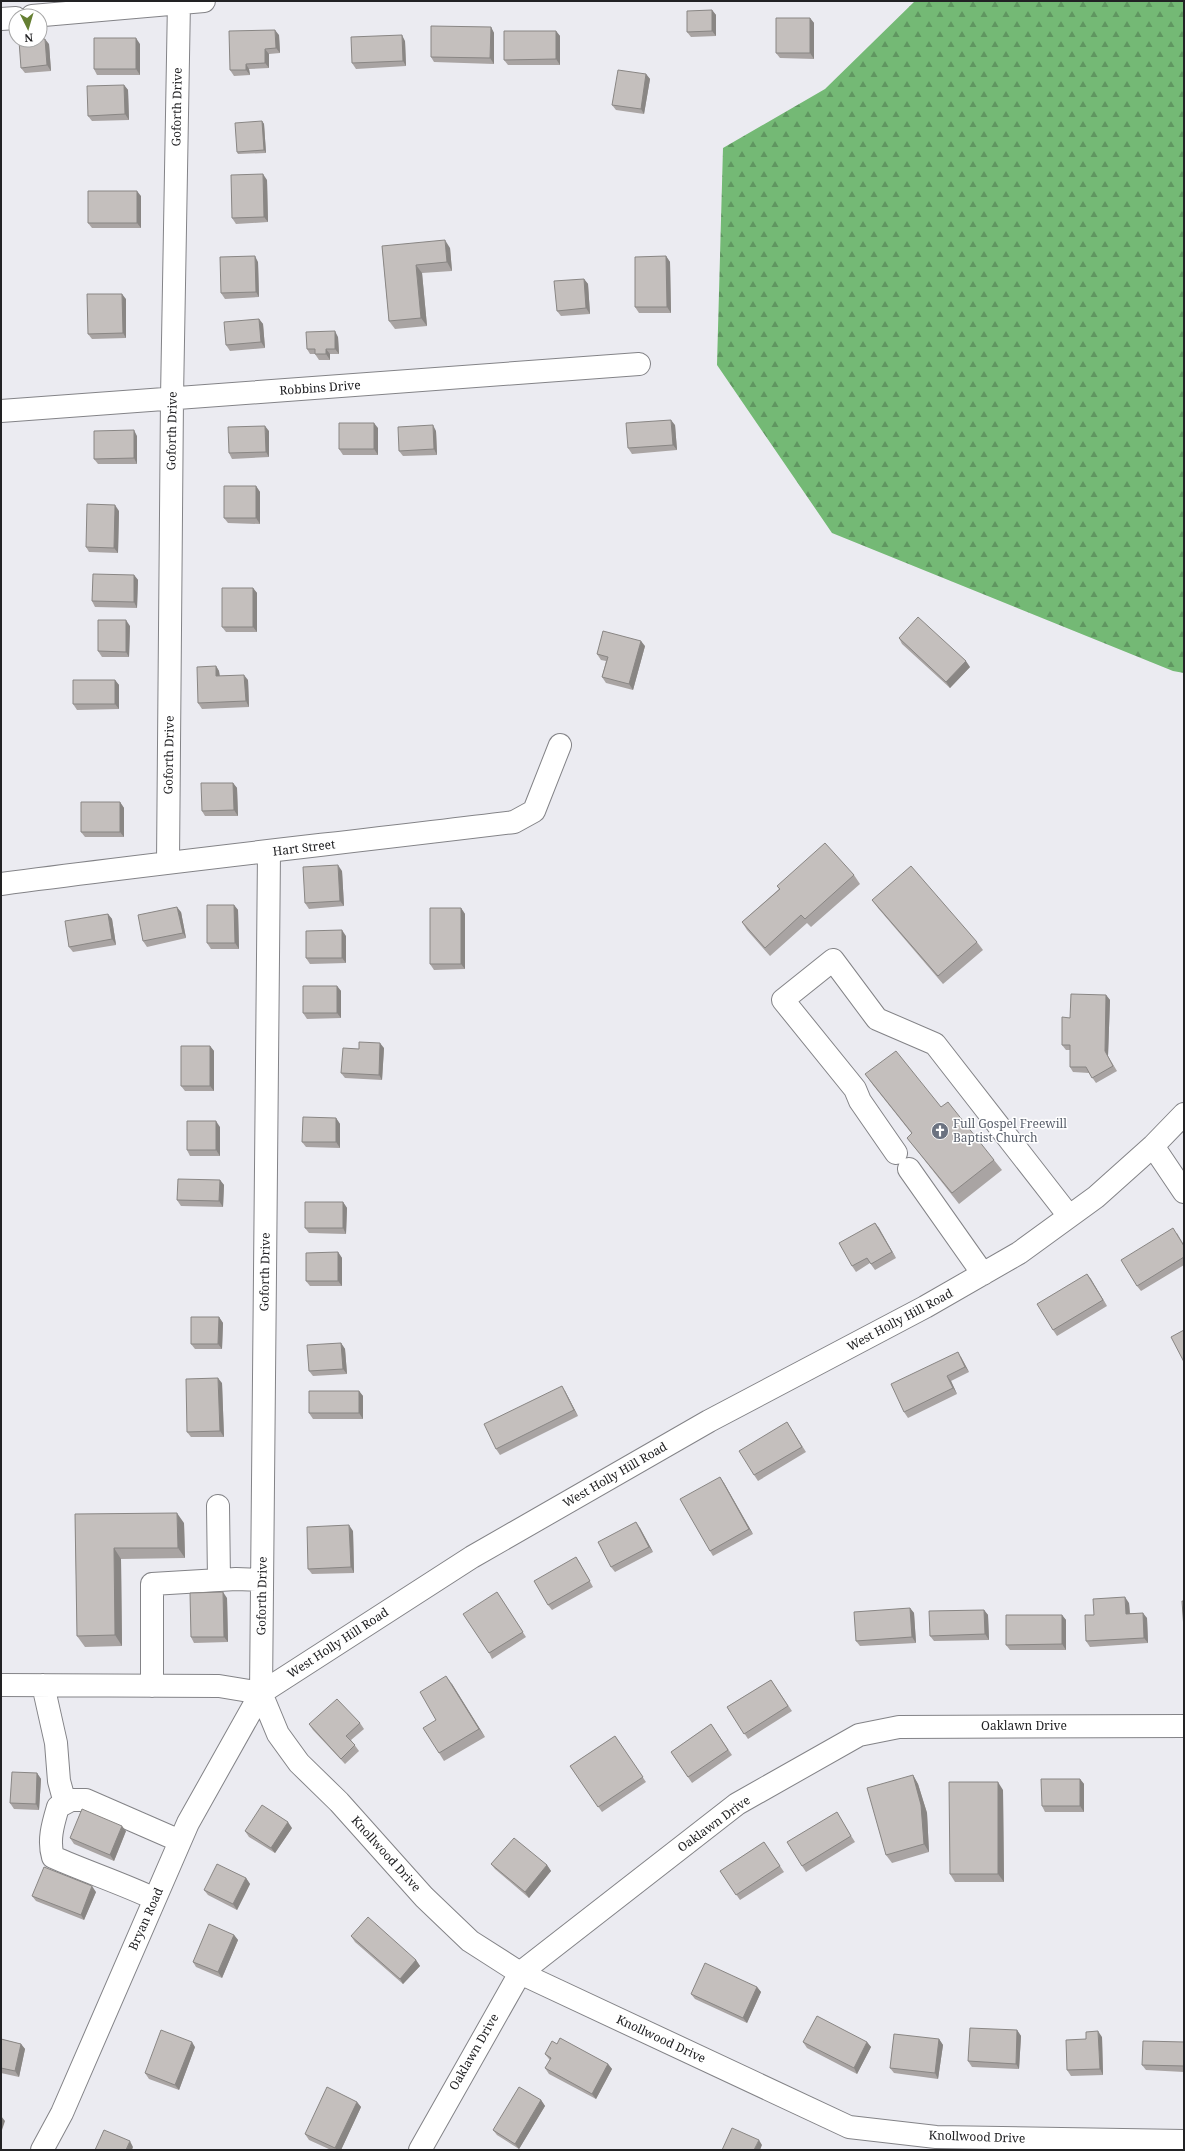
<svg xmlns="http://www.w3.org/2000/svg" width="1185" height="2151" viewBox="0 0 1185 2151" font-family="'Noto Serif',serif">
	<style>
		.forest { fill: url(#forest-firs) }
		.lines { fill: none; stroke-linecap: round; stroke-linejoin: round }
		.minor-casing { stroke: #838387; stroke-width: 24 }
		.minor { stroke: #fff; stroke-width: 22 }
		.wall { fill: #a9a4a3 }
		.shaded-wall { fill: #898684 }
		.building { fill: #c4bfbd; stroke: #898684 }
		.labels { text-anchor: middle; stroke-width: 3; stroke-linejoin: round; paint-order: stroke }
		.street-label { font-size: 12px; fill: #222224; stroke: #fff }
		.worship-label { font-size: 12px; fill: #5b616d; stroke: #fff; text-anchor: start }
	</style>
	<defs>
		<pattern id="forest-firs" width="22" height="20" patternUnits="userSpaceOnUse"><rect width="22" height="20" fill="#74b975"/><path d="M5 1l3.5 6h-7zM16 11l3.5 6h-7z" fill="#5f9660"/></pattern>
	</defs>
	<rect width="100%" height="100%" fill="#ebebf1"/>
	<path class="forest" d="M915,1H1184V673L1173,671L832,533L717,365L723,148L825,89Z"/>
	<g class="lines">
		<defs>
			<path id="minor" d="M32,16L204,1
				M1,19L16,18
				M1,411L639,364
				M269,852L261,1693L278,1734L299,1763L339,1802L424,1897L470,1941L520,1973L849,2127L936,2137L1184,2141
				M168,862L172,398L179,1
				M1,884C172,861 343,843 514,822L534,811L560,745
				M1153,1146L1184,1192
				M896,1153L860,1101L855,1089L783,1000L833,960L877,1019L935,1044L1069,1216
				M909,1169L983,1274
				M218,1506L219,1580
				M1,1685L219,1686L261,1693L472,1557L709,1421L925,1307L1019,1253L1096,1197L1153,1146L1184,1114
				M43,1685L56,1743L59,1781L65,1803
				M152,1686V1584L236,1579L262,1580
				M155,1899C121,1883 87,1872 53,1857C48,1840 53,1824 58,1807L71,1800H86L180,1841
				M42,2150L62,2113L188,1823L261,1693
				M420,2150L520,1973L737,1804L859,1735L899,1727L1184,1726"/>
		</defs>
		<use href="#minor" class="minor-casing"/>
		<use href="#minor" class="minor"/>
	</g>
	<path class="wall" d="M712,10L716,15V36L691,37L687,32Z
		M810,18L814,23V59L780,58L776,53Z
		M491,27L494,33V64L434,62L431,57Z
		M556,31L560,36V65H508L504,60Z
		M279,35L280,53L269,54V68L249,69L250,75L234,76L230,70Z
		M405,41L406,66L356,69L352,63Z
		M49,44L51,71L25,73L21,68Z
		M140,44V75H97L94,69Z
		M646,74L650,79L644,114L616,110L612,105Z
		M124,85L128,90L129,120L92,121L88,116Z
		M262,121L264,124L266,153L238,154L237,152Z
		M267,180L268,222L236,224L232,218Z
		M141,196V228H92L88,223Z
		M382,246L450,248L452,271L422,273L427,326L395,329L389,321Z
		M666,256L670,262L671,313H639L635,307Z
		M258,262L259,297L225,299L221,293Z
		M584,279L588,284L590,314L561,316L557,311Z
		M126,299V338L92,339L88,334Z
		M259,319L263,324L265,348L230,351L226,345Z
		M338,337L339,354H330V360H319L315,354H310L307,349Z
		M675,425L677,450L632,454L628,448Z
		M378,428V455H343L339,449Z
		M269,431V457L232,459L229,453Z
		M436,431L437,455L403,456L399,451Z
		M137,436V464H98L94,459Z
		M256,486L260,492V524L228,523L224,518Z
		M119,511L118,553L89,552L86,547Z
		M134,575L138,580L137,608L95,607L92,601Z
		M253,588L257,593V632H226L222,627Z
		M130,626L129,657H102L98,651Z
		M899,638L970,667L950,688L902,644Z
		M645,646L633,690L606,683L602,677L606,661L601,660L597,654Z
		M216,666L219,671L220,676L248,680L249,707L202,709L198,703Z
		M115,680L119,685V709L77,710L73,704Z
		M233,783L237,788L238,816H205L202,811Z
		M120,802L124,808V837H85L81,832Z
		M342,871L344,906L309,909L305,903Z
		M854,875L860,884L811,927L807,923L770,956L747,930L742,922L779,889L777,886Z
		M872,900L977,942L983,950L943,984L878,908Z
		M234,905L238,910L239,949H211L207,943Z
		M461,908L465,914V969L434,970L430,964Z
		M181,912L186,938L147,947L143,941Z
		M108,914L112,919L116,945L73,952L69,947Z
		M346,936V963L310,964L306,958Z
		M337,986L341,991V1018L307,1019L303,1013Z
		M1106,995L1110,1000L1108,1056L1117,1071L1096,1083L1089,1073L1073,1072L1070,1067V1050H1066L1062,1045L1070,1018Z
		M210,1046L214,1051V1091H185L181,1086Z
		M384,1048L382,1080L345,1078L341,1073L359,1049Z
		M865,1074L994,1160L1002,1170L959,1204L915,1148L907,1138L912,1134L873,1085Z
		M336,1118L340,1124V1148L306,1147L302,1142Z
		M220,1127V1156H190L187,1150Z
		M220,1180L224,1185L223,1207L181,1206L177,1200Z
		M343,1202L347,1208L346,1234L309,1233L305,1228Z
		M875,1223L896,1258L875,1270L870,1263L856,1272L852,1266Z
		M1177,1233L1184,1245V1265L1141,1291L1137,1286Z
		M338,1252L342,1258V1286H310L306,1281Z
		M1087,1274L1107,1306L1057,1336L1053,1330Z
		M219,1317L223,1323L222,1349H195L191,1344Z
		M341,1343L345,1349L347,1374L313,1376L309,1371Z
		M961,1357L969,1372L951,1381L957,1394L908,1418L904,1412Z
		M222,1383L224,1437H191L187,1432Z
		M359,1391L363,1396V1419H313L309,1413Z
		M565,1391L578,1416L500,1455L496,1449Z
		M787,1422L806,1452L758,1481L754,1475Z
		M720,1477L724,1483L753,1534L713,1556L710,1551Z
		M75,1514L184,1523L185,1558L121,1559L122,1646L85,1647L77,1636Z
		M640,1528L653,1552L615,1572L611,1567Z
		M353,1531L354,1573L312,1574L308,1569Z
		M576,1557L580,1563L593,1587L552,1610L548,1605Z
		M497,1592L526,1637L492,1659L489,1653Z
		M227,1598L228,1642L194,1643L191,1637Z
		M1129,1603L1130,1613L1147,1618L1148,1643L1090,1647L1086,1641Z
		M910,1608L914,1613L916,1643L860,1646L856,1641Z
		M984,1610L988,1615L989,1640L934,1641L930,1636Z
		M1062,1615L1066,1620V1650H1010L1006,1645Z
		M771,1680L792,1711L748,1739L727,1707Z
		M452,1684L485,1737L444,1761L439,1753L436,1720Z
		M360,1723L364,1729L351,1740L359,1751L345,1764L313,1730L309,1724Z
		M711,1724L732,1755L692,1783L671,1752Z
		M615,1736L646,1782L602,1812L570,1766Z
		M37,1773L41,1779L39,1810L14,1809L10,1803Z
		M913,1775L918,1784L927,1813L929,1852L892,1863L886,1855Z
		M1080,1779L1084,1784V1812H1045L1042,1806Z
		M1003,1790L1004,1882H955L950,1874Z
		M840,1818L855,1842L806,1872L802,1866Z
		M292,1828L275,1853L249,1837L245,1831Z
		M126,1831L114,1861L74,1844L70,1838Z
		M764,1842L784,1872L740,1900L720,1871Z
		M491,1864L547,1865L551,1871L529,1898L495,1869Z
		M246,1878L250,1884L237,1910L208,1895L204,1890Z
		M96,1892L84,1920L36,1901L32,1896Z
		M234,1935L238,1940L222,1978L196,1967L193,1962Z
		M351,1936L416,1960L420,1966L403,1984L355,1942Z
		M757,1987L761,1992L747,2023L695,1999L691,1994Z
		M1017,2030L1021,2036L1019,2069L972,2067L968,2061Z
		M1102,2037L1103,2075L1071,2076L1067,2070L1086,2039Z
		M1,2039L21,2044L25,2049L19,2077L1,2073Z
		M939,2039L943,2045L938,2079L894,2073L890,2068Z
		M803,2042H867L871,2047L857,2074L807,2048Z
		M1184,2042V2072L1146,2070L1142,2065Z
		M557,2044L608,2064L612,2069L596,2099L549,2074L545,2068L550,2060L549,2059L545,2054Z
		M195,2047L179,2090L149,2079L145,2073Z
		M541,2100L545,2106L519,2149L497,2135L493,2130Z
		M357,2102L361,2107L341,2150H331L309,2140L305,2134Z"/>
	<path class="shaded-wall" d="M712,10L716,15V36L712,31Z
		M810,18L814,23V59L810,53Z
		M491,27L494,33V64L490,58Z
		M275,30L279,35L280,53L276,48Z
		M556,31L560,36V65L556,59Z
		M402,35L405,41L406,66L403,61Z
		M136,38L140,44V75L136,69Z
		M45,39L49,44L51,71L47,65Z
		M265,49L269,54V68L265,63Z
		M246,64L249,69L250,75L246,70Z
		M646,74L650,79L644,114L641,109Z
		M124,85L128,90L129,120L125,114Z
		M262,121L264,124L266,153L264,150Z
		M263,174L267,180L268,222L264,217Z
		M137,191L141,196V228L137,223Z
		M445,240L450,248L452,271L447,262Z
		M255,256L258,262L259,297L256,292Z
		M666,256L670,262L671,313L667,307Z
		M416,265L422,273L427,326L421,318Z
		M584,279L588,284L590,314L586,308Z
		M122,294L126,299V338L123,333Z
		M259,319L263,324L265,348L261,342Z
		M335,331L338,337L339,354L335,349Z
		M326,349L330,354V360L326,354Z
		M671,420L675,425L677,450L673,445Z
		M374,423L378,428V455L374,449Z
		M433,425L436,431L437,455L434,449Z
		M265,426L269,431V457L266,452Z
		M134,430L137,436V464L134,458Z
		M256,486L260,492V524L256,518Z
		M115,505L119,511L118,553L114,548Z
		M134,575L138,580L137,608L134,602Z
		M253,588L257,593V632L253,627Z
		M126,620L130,626L129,657L126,652Z
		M641,641L645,646L633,690L629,684Z
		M966,661L970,667L950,688L946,682Z
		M216,666L219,671L220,681L216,676Z
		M244,675L248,680L249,707L246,701Z
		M115,680L119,685V709L115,704Z
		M233,783L237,788L238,816L234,810Z
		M120,802L124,808V837L120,832Z
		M338,865L342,871L344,906L340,901Z
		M234,905L238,910L239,949L235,943Z
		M177,907L181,912L186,938L183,933Z
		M461,908L465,914V969L461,964Z
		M108,914L112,919L116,945L112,939Z
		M342,930L346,936V963L342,958Z
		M337,986L341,991V1018L337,1013Z
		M1106,995L1110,1000L1108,1056L1117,1071L1105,1051Z
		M380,1043L384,1048L382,1080L379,1075Z
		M210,1046L214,1051V1091L210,1086Z
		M336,1118L340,1124V1148L336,1142Z
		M216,1121L220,1127V1156L216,1150Z
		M220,1180L224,1185L223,1207L219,1201Z
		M343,1202L347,1208L346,1234L343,1228Z
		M875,1223L879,1228L896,1258L892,1252Z
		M338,1252L342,1258V1286L338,1281Z
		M1087,1274L1091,1279L1107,1306L1103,1300Z
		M219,1317L223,1323L222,1349L218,1344Z
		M341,1343L345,1349L347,1374L343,1369Z
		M958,1352L961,1357L969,1372L965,1367Z
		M947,1376L951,1381L957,1394L953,1388Z
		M218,1378L222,1383L224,1437L220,1431Z
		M562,1386L565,1391L578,1416L574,1410Z
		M359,1391L363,1396V1419L359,1413Z
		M720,1477L724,1483L753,1534L749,1529Z
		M177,1513L184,1523L185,1558L178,1548Z
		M636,1522L640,1528L653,1552L649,1547Z
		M349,1525L353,1531L354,1573L351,1567Z
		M114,1548L121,1559L122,1646L115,1635Z
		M223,1592L227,1598L228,1642L224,1637Z
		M1125,1597L1129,1603L1130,1619L1126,1614Z
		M910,1608L914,1613L916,1643L912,1637Z
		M984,1610L988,1615L989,1640L985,1634Z
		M1143,1613L1147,1618L1148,1643L1144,1638Z
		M1062,1615L1066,1620V1650L1062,1644Z
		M446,1676L452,1684L485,1737L479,1729Z
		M37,1773L41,1779L39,1810L36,1804Z
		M913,1775L918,1784L927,1813L929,1852L924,1844Z
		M1080,1779L1084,1784V1812L1080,1806Z
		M998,1782L1003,1790L1004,1882L998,1874Z
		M288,1822L292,1828L275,1853L271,1848Z
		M122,1826L126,1831L114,1861L110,1855Z
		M547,1865L551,1871L529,1898L525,1892Z
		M246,1878L250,1884L237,1910L233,1904Z
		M92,1886L96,1892L84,1920L81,1915Z
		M234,1935L238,1940L222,1978L218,1972Z
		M416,1960L420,1966L403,1984L400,1979Z
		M757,1987L761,1992L747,2023L743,2018Z
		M1017,2030L1021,2036L1019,2069L1016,2064Z
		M1098,2031L1102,2037L1103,2075L1100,2069Z
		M939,2039L943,2045L938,2079L935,2073Z
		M192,2042L195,2047L179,2090L175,2085Z
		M867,2042L871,2047L857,2074L854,2068Z
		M21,2044L25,2049L19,2077L15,2071Z
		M608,2064L612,2069L596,2099L592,2094Z
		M541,2100L545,2106L519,2149L515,2144Z
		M357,2102L361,2107L341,2150H337L335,2148Z
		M1,2116L5,2121L1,2133Z
		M759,2140L762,2145L760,2150H754Z
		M130,2141L133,2147L132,2150H126Z"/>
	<path class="building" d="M712,10V31L687,32V11Z
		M776,18H810V53H776Z
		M431,26L491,27L490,58L431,57Z
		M275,30L276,48L265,49V63L246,64V70H230L229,31Z
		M504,31H556V59L504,60Z
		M402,35L403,61L352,63L351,37Z
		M94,38H136V69H94Z
		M40,39H45L47,65L21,68L19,41L40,40Z
		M618,70L646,74L641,109L612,105Z
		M124,85L125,114L88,116L87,86Z
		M262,121L264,150L237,152L235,123Z
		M263,174L264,217L232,218L231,175Z
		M88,191H137V223H88Z
		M445,240L447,262L416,265L421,318L389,321L382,246Z
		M255,256L256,292L221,293L220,257Z
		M666,256L667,307H635V257Z
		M584,279L586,308L557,311L554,281Z
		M87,294H122L123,333L88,334Z
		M259,319L261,342L226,345L224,322Z
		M335,331V349H326V354H315V349H307L306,332Z
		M671,420L673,445L628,448L626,423Z
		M339,423H374V449H339Z
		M433,425L434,449L399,451L398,427Z
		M265,426L266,452L229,453L228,427Z
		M134,430V458L94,459V431Z
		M224,486H256V518H224Z
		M87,504L115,505L114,548L86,547Z
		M93,574L134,575V602L92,601Z
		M222,588H253V627H222Z
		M918,617L966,661L946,682L899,638Z
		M98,620H126V652L98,651Z
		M603,631L641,641L629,684L602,677L608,657L597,654Z
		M216,666V676L244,675L246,701L198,703L197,667Z
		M73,680H115V704H73Z
		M201,783H233L234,810L202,811Z
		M81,802H120V832H81Z
		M825,843L854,875L805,919L801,915L765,948L742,922L780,889L777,886Z
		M338,865L340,901L305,903L303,867Z
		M911,866L977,942L938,976L872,900Z
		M207,905H234L235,943H207Z
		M177,907L183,933L143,941L138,915Z
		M430,908H461V964H430Z
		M108,914L112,939L69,947L65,921Z
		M342,930V958H306V931Z
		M303,986H337V1013H303Z
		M1071,994L1106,995L1105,1051L1113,1066L1092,1078L1086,1067H1070V1045H1062V1017L1070,1018Z
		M359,1042L380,1043L379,1075L341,1073L343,1048L359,1049Z
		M181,1046H210V1086H181Z
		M896,1051L941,1107L948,1102L994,1160L952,1193L907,1138L912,1133L865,1074Z
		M303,1117L336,1118V1142H302Z
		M187,1121H216V1150H187Z
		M178,1179L220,1180L219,1201L177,1200Z
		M305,1202H343V1228H305Z
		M875,1223L892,1252L871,1264L867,1258L852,1266L839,1243Z
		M1173,1228L1184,1246V1257L1137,1286L1121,1260Z
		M338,1252V1281H306V1253Z
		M1087,1274L1103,1300L1053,1330L1037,1304Z
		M191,1317H219L218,1344H191Z
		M1184,1330V1362L1171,1337Z
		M341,1343L343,1369L309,1371L307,1345Z
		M958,1352L965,1367L947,1376L953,1388L904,1412L891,1384Z
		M218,1378L220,1431L187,1432L186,1379Z
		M562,1386L574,1410L496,1449L484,1424Z
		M309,1391H359V1413H309Z
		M787,1422L802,1447L754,1475L739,1451Z
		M720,1477L749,1529L710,1551L680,1499Z
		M177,1513L178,1548H114L115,1635L77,1636L75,1514Z
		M636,1522L649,1547L611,1567L598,1542Z
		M349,1525L351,1567L308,1569L307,1527Z
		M576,1557L590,1581L548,1605L534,1581Z
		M223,1592L224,1637H191L190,1593Z
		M497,1592L523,1632L489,1653L463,1614Z
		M1125,1597L1126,1614L1143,1613L1144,1638L1086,1641L1085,1615H1094L1093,1599Z
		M1182,1601H1184V1629Z
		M910,1608L912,1637L856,1641L854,1612Z
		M984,1610L985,1634L930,1636L929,1611Z
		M1006,1615H1062V1644L1006,1645Z
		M446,1676L479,1729L439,1753L423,1728L436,1720L420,1692Z
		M771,1680L788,1706L744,1734L727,1707Z
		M337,1699L360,1723L346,1736L355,1745L341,1759L309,1724Z
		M711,1724L728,1750L688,1777L671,1752Z
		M615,1736L643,1777L598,1807L570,1766Z
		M12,1772L37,1773L36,1804L10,1803Z
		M913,1775L921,1805L924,1844L886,1855L867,1788Z
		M1041,1779H1080V1806H1042Z
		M949,1782H998V1874H950Z
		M262,1805L288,1822L271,1848L245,1831Z
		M82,1809L122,1826L110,1855L70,1838Z
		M837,1812L851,1836L802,1866L787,1842Z
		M514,1838L547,1865L525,1892L491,1864Z
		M764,1842L780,1866L736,1895L720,1871Z
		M217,1864L246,1878L233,1904L204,1890Z
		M44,1867L92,1886L81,1915L32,1896Z
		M368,1917L416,1960L400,1979L351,1936Z
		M209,1924L234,1935L218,1972L193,1962Z
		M705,1963L757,1987L743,2018L691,1994Z
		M817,2016L867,2042L854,2068L803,2042Z
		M970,2028L1017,2030L1016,2064L968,2061Z
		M161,2030L192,2042L175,2085L145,2073Z
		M1098,2031L1100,2069L1067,2070L1066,2040L1086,2039V2032Z
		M894,2034L939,2039L935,2073L890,2068Z
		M560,2038L608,2064L592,2094L545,2068L551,2058L545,2054L552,2041L557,2044Z
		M1,2039L21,2044L15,2071L1,2068Z
		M1143,2041L1184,2042V2066L1142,2065Z
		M327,2087L357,2102L335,2148L305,2134Z
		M519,2087L541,2100L515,2144L493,2130Z
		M732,2128L759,2140L754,2150H722Z
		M104,2130L130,2141L126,2150H95Z"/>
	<defs>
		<symbol id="church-disc" viewBox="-11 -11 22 22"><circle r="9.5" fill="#6b7280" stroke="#fff"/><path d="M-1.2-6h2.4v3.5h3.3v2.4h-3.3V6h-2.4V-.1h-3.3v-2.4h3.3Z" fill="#fff"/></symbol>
	</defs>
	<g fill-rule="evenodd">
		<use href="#church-disc" x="930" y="1121" width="20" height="20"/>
	</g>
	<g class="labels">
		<g class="street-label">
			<text transform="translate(177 107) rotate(-89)" y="4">Goforth Drive</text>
			<text transform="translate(320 388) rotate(-4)" y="4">Robbins Drive</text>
			<text transform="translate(172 431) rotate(-89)" y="4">Goforth Drive</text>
			<text transform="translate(169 755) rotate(-89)" y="4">Goforth Drive</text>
			<text transform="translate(304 848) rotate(-7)" y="4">Hart Street</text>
			<text transform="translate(265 1272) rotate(-89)" y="4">Goforth Drive</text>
			<text transform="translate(900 1320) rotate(-28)" y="4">West Holly Hill Road</text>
			<text transform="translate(615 1475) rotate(-30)" y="4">West Holly Hill Road</text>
			<text transform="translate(262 1596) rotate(-89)" y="4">Goforth Drive</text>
			<text transform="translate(338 1643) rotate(-33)" y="4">West Holly Hill Road</text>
			<text x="1024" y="1730">Oaklawn Drive</text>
			<text transform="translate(714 1824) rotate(-36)" y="4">Oaklawn Drive</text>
			<text transform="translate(386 1854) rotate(48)" y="4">Knollwood Drive</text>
			<text transform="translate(146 1919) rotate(-66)" y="4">Bryan Road</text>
			<text transform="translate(661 2039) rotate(25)" y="4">Knollwood Drive</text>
			<text transform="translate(474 2052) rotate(-60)" y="4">Oaklawn Drive</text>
			<text transform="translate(977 2137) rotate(2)" y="4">Knollwood Drive</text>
		</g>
		<g class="worship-label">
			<text x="953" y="1128">Full Gospel Freewill<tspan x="953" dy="14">Baptist Church</tspan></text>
		</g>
	</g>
	<rect width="1185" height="2151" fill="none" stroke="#222224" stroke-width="4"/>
	<g transform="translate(28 28) rotate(175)"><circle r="19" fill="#ffffff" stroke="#a7a7a7"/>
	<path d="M0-3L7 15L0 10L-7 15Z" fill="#657f32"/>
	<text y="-6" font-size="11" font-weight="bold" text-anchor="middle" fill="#222224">N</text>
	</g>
</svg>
